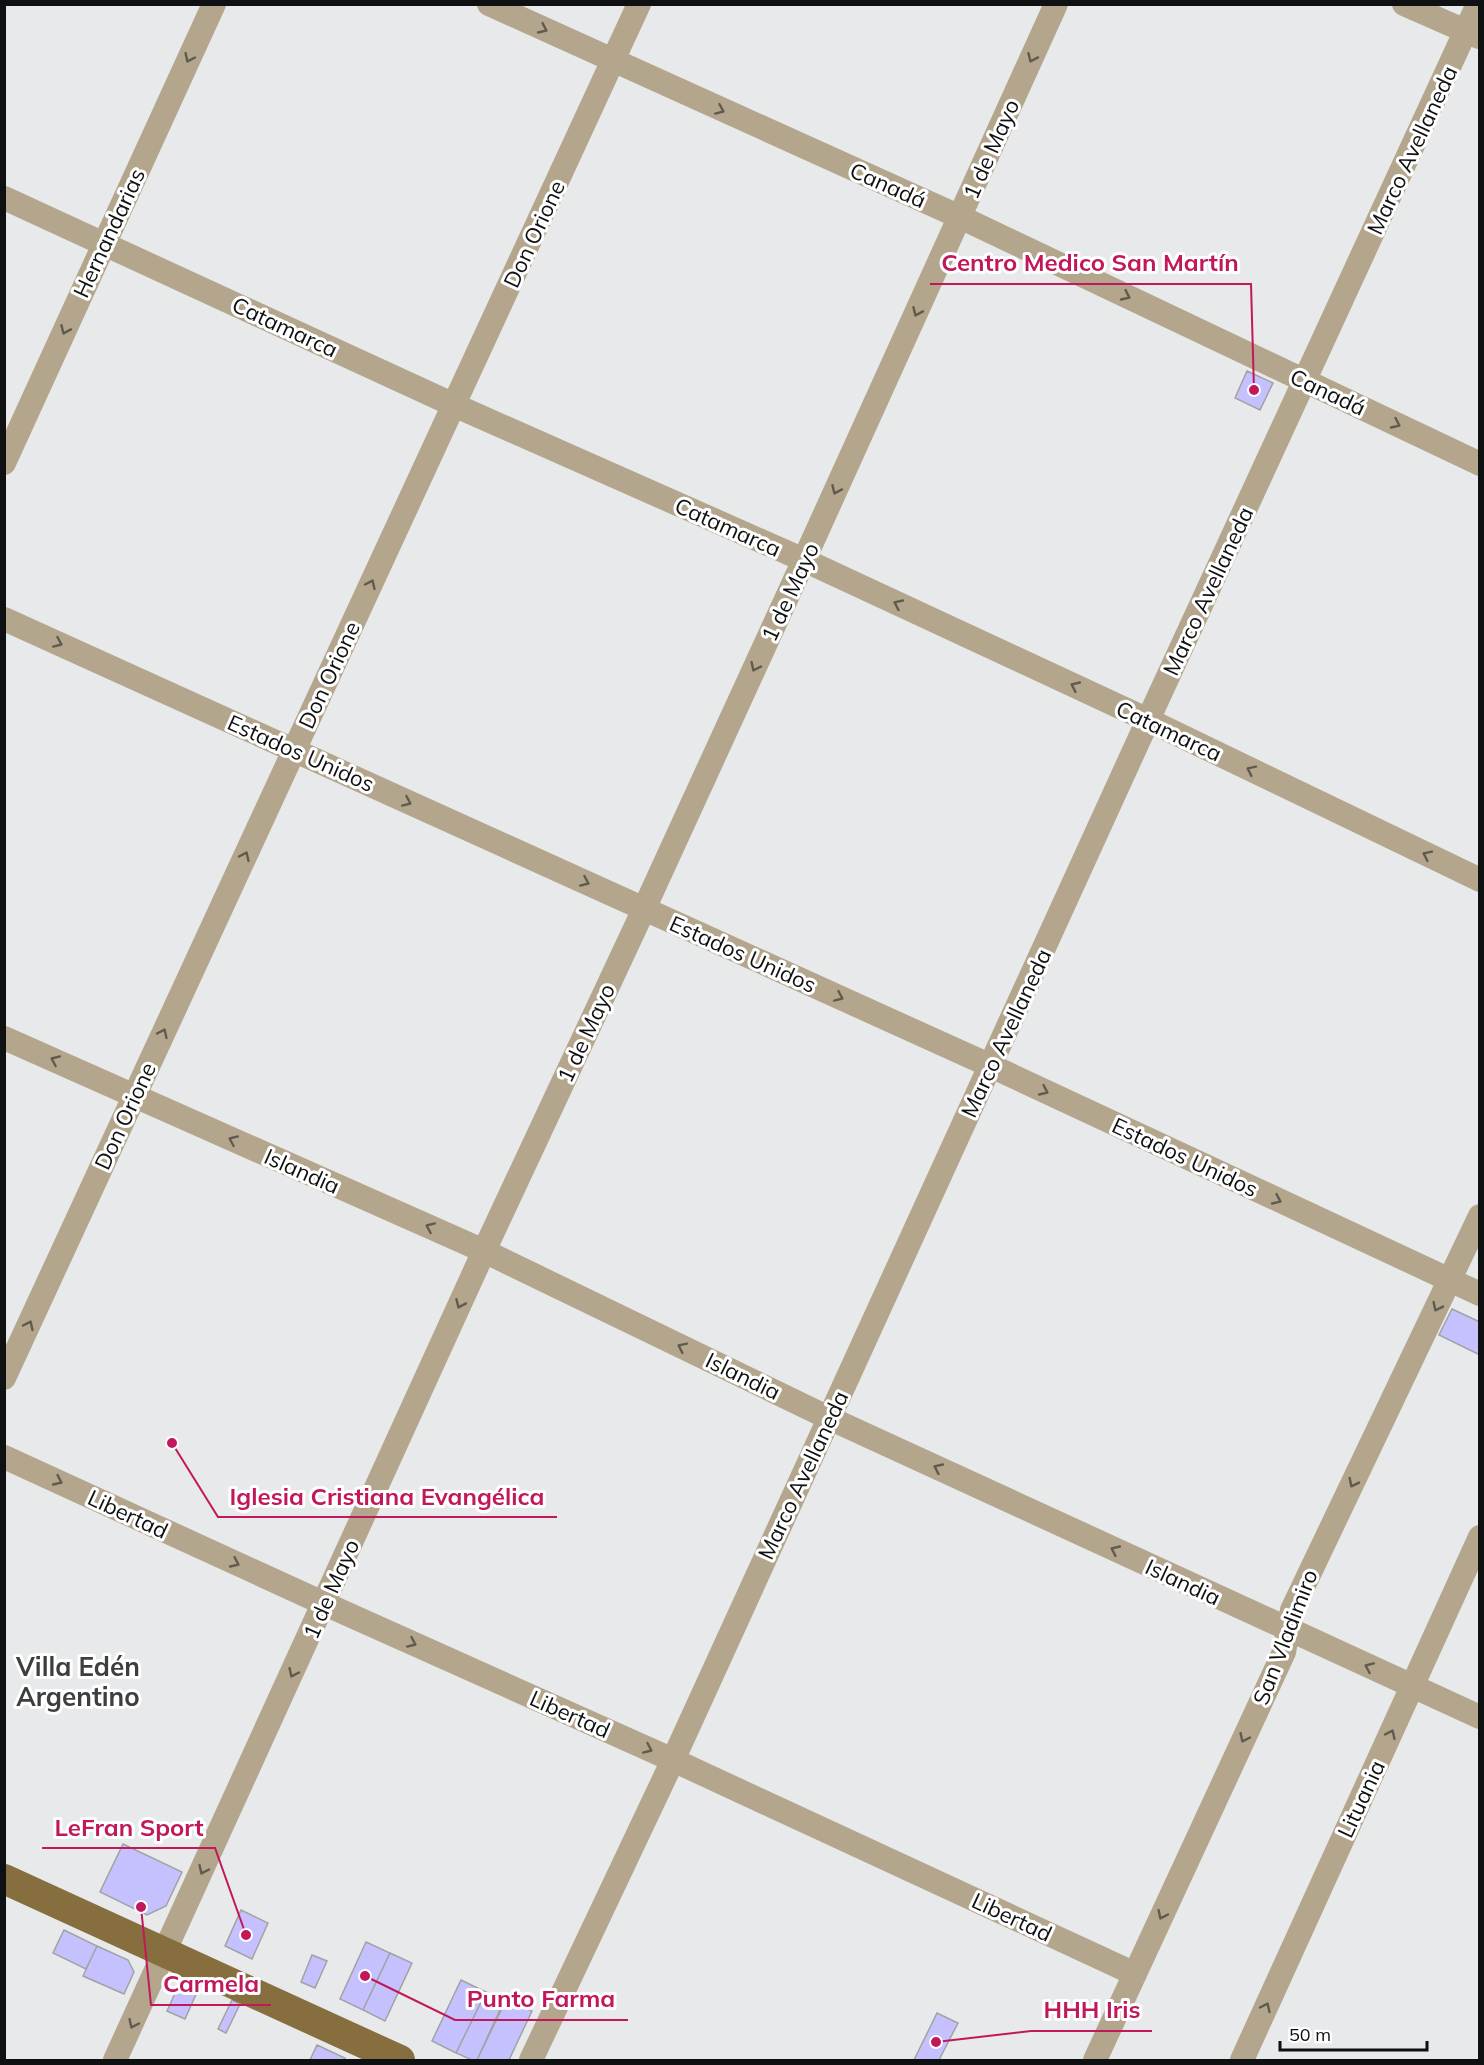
<svg xmlns="http://www.w3.org/2000/svg" width="1484" height="2065" viewBox="0 0 1484 2065" font-family="Mulish,sans-serif">
	<style>
		.building { fill: #c5c1fe; stroke: #a2a2a4; stroke-width: 1.5 }
		.lines { fill: none; stroke-linecap: round; stroke-linejoin: round }
		.minor { stroke: #b3a68d; stroke-width: 24 }
		.major { stroke: #866e3f; stroke-width: 30 }
		.oneway { stroke: #615b4f }
		.labels { text-anchor: middle; stroke-width: 6; stroke-linejoin: round; paint-order: stroke }
		.street-label { font-size: 22px; fill: #0f1011; stroke: #fff }
		.quarter-label { font-size: 26px; font-weight: bold; fill: #3d3e3f; stroke: #fff }
		.leader { fill: none; stroke: #c2185b; stroke-width: 2 }
		.callout-dot { fill: #c2185b; stroke: #fff; stroke-width: 2 }
		.callout-label { font-size: 24px; text-anchor: middle; font-weight: bold; fill: #c2185b; stroke: #fff; stroke-width: 6; stroke-linejoin: round; paint-order: stroke }
	</style>
	<rect width="100%" height="100%" fill="#e7e9ea"/>
	<path class="building" d="M1247,371L1273,383L1260,410L1235,398Z
		M1452,1309L1480,1322V1355L1439,1335Z
		M123,1844L182,1872L166,1906L147,1915L100,1892Z
		M241,1910L268,1923L252,1959L225,1946Z
		M64,1930L97,1946L86,1969L53,1953Z
		M366,1942L390,1953L363,2010L340,1999Z
		M97,1946L128,1960L134,1972L124,1994L83,1976Z
		M390,1953L412,1963L385,2021L363,2010Z
		M312,1955L327,1961L315,1988L301,1982Z
		M461,1980L486,1992L456,2053L432,2041Z
		M189,1986L198,1990L185,2019L167,2011L176,1991Z
		M486,1992L505,2002L477,2060H472L456,2053Z
		M505,1999L532,2011L509,2060H477Z
		M232,2000L240,2004L226,2033L218,2029Z
		M937,2013L958,2023L939,2060H914Z
		M317,2045L345,2058L344,2060H310Z"/>
	<g class="lines">
		<path class="minor" d="M489,4L960,217L1480,464
			M1404,4L1479,37
			M4,198L454,405L804,560L1148,720L1480,880
			M4,463L214,4
			M4,619L991,1066L1480,1294
			M4,1038L484,1251L829,1418L1480,1717
			M4,1378L639,4
			M4,1457L325,1604L673,1760L1135,1974
			M115,2060L484,1251L644,909L804,560L1056,4
			M531,2060L673,1760L1148,720L1478,4
			M1095,2060L1284,1652L1292,1610L1480,1216
			M1242,2060L1480,1537"/>
		<path class="major" d="M4,1879L400,2060"/>
	</g>
	<defs><path id="oneway-chevron" d="M-2-3.5L2.5 0L-2 3.5" fill="none" stroke-width="1.6" stroke-linecap="round" stroke-linejoin="round" transform="scale(1.5)"/></defs>
	<g class="oneway">
		<use href="#oneway-chevron" transform="translate(543 29) rotate(25)"/>
		<use href="#oneway-chevron" transform="translate(189 58) rotate(115)"/>
		<use href="#oneway-chevron" transform="translate(1032 58) rotate(114)"/>
		<use href="#oneway-chevron" transform="translate(720 110) rotate(24)"/>
		<use href="#oneway-chevron" transform="translate(1126 296) rotate(25)"/>
		<use href="#oneway-chevron" transform="translate(917 312) rotate(114)"/>
		<use href="#oneway-chevron" transform="translate(65 330) rotate(114)"/>
		<use href="#oneway-chevron" transform="translate(1396 424) rotate(25)"/>
		<use href="#oneway-chevron" transform="translate(836 490) rotate(114)"/>
		<use href="#oneway-chevron" transform="translate(371 584) rotate(-65)"/>
		<use href="#oneway-chevron" transform="translate(898 604) rotate(-155)"/>
		<use href="#oneway-chevron" transform="translate(58 643) rotate(24)"/>
		<use href="#oneway-chevron" transform="translate(755 667) rotate(115)"/>
		<use href="#oneway-chevron" transform="translate(1075 686) rotate(-155)"/>
		<use href="#oneway-chevron" transform="translate(1251 770) rotate(-154)"/>
		<use href="#oneway-chevron" transform="translate(407 802) rotate(24)"/>
		<use href="#oneway-chevron" transform="translate(1427 855) rotate(-154)"/>
		<use href="#oneway-chevron" transform="translate(245 856) rotate(-65)"/>
		<use href="#oneway-chevron" transform="translate(585 882) rotate(24)"/>
		<use href="#oneway-chevron" transform="translate(839 997) rotate(24)"/>
		<use href="#oneway-chevron" transform="translate(163 1033) rotate(-65)"/>
		<use href="#oneway-chevron" transform="translate(55 1060) rotate(-156)"/>
		<use href="#oneway-chevron" transform="translate(1044 1091) rotate(25)"/>
		<use href="#oneway-chevron" transform="translate(233 1140) rotate(-156)"/>
		<use href="#oneway-chevron" transform="translate(1277 1200) rotate(25)"/>
		<use href="#oneway-chevron" transform="translate(430 1227) rotate(-156)"/>
		<use href="#oneway-chevron" transform="translate(460 1304) rotate(114)"/>
		<use href="#oneway-chevron" transform="translate(1437 1307) rotate(116)"/>
		<use href="#oneway-chevron" transform="translate(29 1325) rotate(-65)"/>
		<use href="#oneway-chevron" transform="translate(682 1347) rotate(-154)"/>
		<use href="#oneway-chevron" transform="translate(938 1468) rotate(-155)"/>
		<use href="#oneway-chevron" transform="translate(58 1481) rotate(25)"/>
		<use href="#oneway-chevron" transform="translate(1353 1483) rotate(116)"/>
		<use href="#oneway-chevron" transform="translate(1115 1550) rotate(-155)"/>
		<use href="#oneway-chevron" transform="translate(235 1563) rotate(25)"/>
		<use href="#oneway-chevron" transform="translate(412 1643) rotate(24)"/>
		<use href="#oneway-chevron" transform="translate(1369 1667) rotate(-156)"/>
		<use href="#oneway-chevron" transform="translate(293 1673) rotate(115)"/>
		<use href="#oneway-chevron" transform="translate(1391 1734) rotate(-65)"/>
		<use href="#oneway-chevron" transform="translate(1244 1738) rotate(115)"/>
		<use href="#oneway-chevron" transform="translate(648 1749) rotate(24)"/>
		<use href="#oneway-chevron" transform="translate(203 1870) rotate(115)"/>
		<use href="#oneway-chevron" transform="translate(1162 1915) rotate(115)"/>
		<use href="#oneway-chevron" transform="translate(1266 2007) rotate(-65)"/>
		<use href="#oneway-chevron" transform="translate(133 2024) rotate(115)"/>
	</g>
	<g class="labels">
		<g class="street-label">
			<text transform="translate(991 149) rotate(-66)" y="8">1 de Mayo</text>
			<text transform="translate(1412 150) rotate(-65)" y="8">Marco Avellaneda</text>
			<text transform="translate(888 185) rotate(24)" y="8">Canadá</text>
			<text transform="translate(109 233) rotate(-65)" y="8">Hernandarias</text>
			<text transform="translate(534 234) rotate(-65)" y="8">Don Orione</text>
			<text transform="translate(285 327) rotate(25)" y="8">Catamarca</text>
			<text transform="translate(1328 392) rotate(25)" y="8">Canadá</text>
			<text transform="translate(728 527) rotate(24)" y="8">Catamarca</text>
			<text transform="translate(1208 591) rotate(-65)" y="8">Marco Avellaneda</text>
			<text transform="translate(790 592) rotate(-65)" y="8">1 de Mayo</text>
			<text transform="translate(329 675) rotate(-65)" y="8">Don Orione</text>
			<text transform="translate(1169 731) rotate(25)" y="8">Catamarca</text>
			<text transform="translate(301 753) rotate(24)" y="8">Estados Unidos</text>
			<text transform="translate(743 954) rotate(24)" y="8">Estados Unidos</text>
			<text transform="translate(586 1033) rotate(-65)" y="8">1 de Mayo</text>
			<text transform="translate(1006 1033) rotate(-65)" y="8">Marco Avellaneda</text>
			<text transform="translate(125 1116) rotate(-65)" y="8">Don Orione</text>
			<text transform="translate(1185 1157) rotate(25)" y="8">Estados Unidos</text>
			<text transform="translate(302 1171) rotate(24)" y="8">Islandia</text>
			<text transform="translate(743 1376) rotate(26)" y="8">Islandia</text>
			<text transform="translate(803 1475) rotate(-65)" y="8">Marco Avellaneda</text>
			<text transform="translate(128 1514) rotate(25)" y="8">Libertad</text>
			<text transform="translate(1183 1582) rotate(25)" y="8">Islandia</text>
			<text transform="translate(331 1589) rotate(-66)" y="8">1 de Mayo</text>
			<text transform="translate(1285 1637) rotate(-69)" y="8">San Vladimiro</text>
			<text transform="translate(570 1714) rotate(24)" y="8">Libertad</text>
			<text transform="translate(1361 1799) rotate(-65)" y="8">Lituania</text>
			<text transform="translate(1012 1917) rotate(25)" y="8">Libertad</text>
		</g>
		<g class="quarter-label">
			<text x="78" y="1676">Villa Edén<tspan x="78" dy="30">Argentino</tspan></text>
		</g>
	</g>
	<path class="leader" d="M1254 390L1251 284H930M172 1443L218 1517H557M246 1935L215 1848H42M141 1907L151 2005H271M365 1976L455 2020H628M936 2042L1031 2031H1152"/>
	<g class="callout-dot">
		<circle cx="1254" cy="390" r="6"/>
		<circle cx="172" cy="1443" r="6"/>
		<circle cx="246" cy="1935" r="6"/>
		<circle cx="141" cy="1907" r="6"/>
		<circle cx="365" cy="1976" r="6"/>
		<circle cx="936" cy="2042" r="6"/>
	</g>
	<g class="callout-label">
		<text x="1090" y="271">Centro Medico San Martín</text>
		<text x="387" y="1505">Iglesia Cristiana Evangélica</text>
		<text x="129" y="1836">LeFran Sport</text>
		<text x="211" y="1992">Carmela</text>
		<text x="541" y="2007">Punto Farma</text>
		<text x="1092" y="2018">HHH Iris</text>
	</g>
	<rect width="1484" height="2065" fill="none" stroke="#0f1011" stroke-width="12"/>
	<path d="M1280 2041v9h147v-9" fill="none" stroke="#0f1011" stroke-width="3"/>
	<text x="1289" y="2041" font-size="18" fill="#0f1011" stroke="#ffffff" stroke-width="4.5" paint-order="stroke">50 m</text>
</svg>
